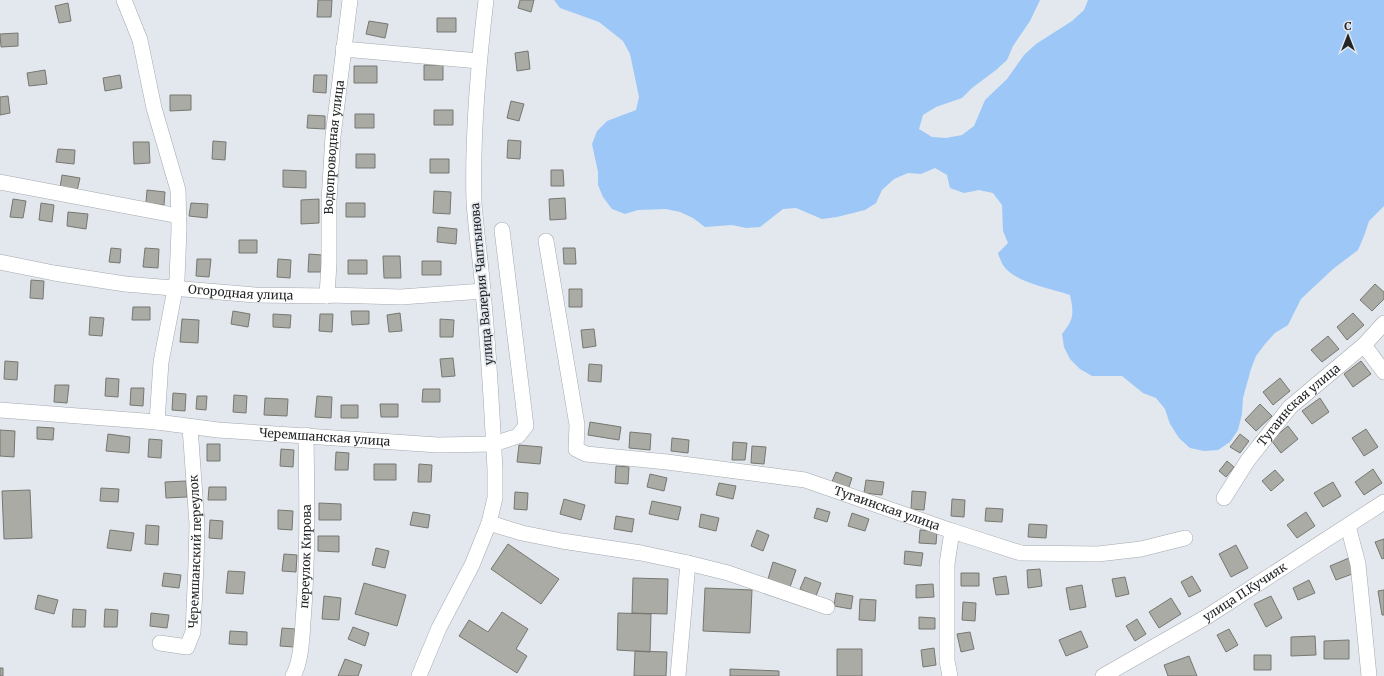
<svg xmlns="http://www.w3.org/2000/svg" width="1384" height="676" viewBox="0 0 1384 676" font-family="Merriweather,serif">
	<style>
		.green { fill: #9cc7f6 }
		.building { fill: #aaaba4; stroke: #767770 }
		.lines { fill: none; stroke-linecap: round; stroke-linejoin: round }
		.minor-casing { stroke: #a3a8ae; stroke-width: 16 }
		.minor { stroke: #fff; stroke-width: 15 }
		.labels { text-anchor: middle; stroke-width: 3.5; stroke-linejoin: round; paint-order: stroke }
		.street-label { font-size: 12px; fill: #232527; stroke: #e3e8ef }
	</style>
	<rect width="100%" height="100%" fill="#e3e8ef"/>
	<path class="green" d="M554,0H1040L1030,21L1013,46L1007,60L996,70L972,88L962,98L936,107L923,115L919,129L932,137L946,138L962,135L974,126L985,100L1007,79L1024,55L1036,44L1072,21L1084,10L1088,0H1384V206L1369,221L1364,236L1358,250L1333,269L1301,299L1288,325L1275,333L1265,344L1256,356L1251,369L1243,398L1242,414L1238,430L1230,442L1218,450L1204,451L1190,448L1179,438L1170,424L1165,409L1156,398L1143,393L1122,376H1092L1080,369L1070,359L1064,347L1062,334C1074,319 1074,314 1070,295C1050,288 1015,283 1003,265C1001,261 999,257 998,253L1008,243L1003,231L1002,205L993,193L979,190L964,193L950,188L947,175L935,168L921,174L908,173L894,179L882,190L876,203L865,210L837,217L822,219L796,208L783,209L760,227L746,228L732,225L705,227L693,218L680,212L666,209L638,210L625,214L612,209L603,197L598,185V172L592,144L597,131L607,121L636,110L639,97L630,54L623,41L599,22L560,8Z"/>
	<path class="building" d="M318,0H332L331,17H317Z
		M520,0H534L531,12L518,8Z
		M68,3L71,21L59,23L55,6Z
		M437,18H456V32H437Z
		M369,21L388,24L385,38L366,34Z
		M18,33V46L1,47L0,34Z
		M528,51L530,69L517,71L515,53Z
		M424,65H443V80H424Z
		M354,66H377V83H354Z
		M45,70L47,84L29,86L27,73Z
		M120,75L122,88L105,91L103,78Z
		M314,75H327L326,93L313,92Z
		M170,95H191V110L170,111Z
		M8,96L10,113L0,115V97Z
		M511,101L524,104L519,121L507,118Z
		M434,110H453V125H434Z
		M355,114H374V128H355Z
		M308,115L325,116V129L307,128Z
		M508,140L521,141L520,159L507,158Z
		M213,141L226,142L225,160L212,159Z
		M133,142H149L150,163L134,164Z
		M58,149L75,150L74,164L56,162Z
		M356,154H375V168H356Z
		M430,159H449V173H430Z
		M283,170L306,171V188L283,187Z
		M551,170H563L564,186H551Z
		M62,175L80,178L77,191L60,188Z
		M147,190L165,192L164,205L146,203Z
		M434,191L451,192L450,214L433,213Z
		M565,198L566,219L550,220L549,199Z
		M13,199L26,201L23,218L10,217Z
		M319,199V223L301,224V200Z
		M41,203L54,205L52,222L39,220Z
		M191,203L208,204L207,218L189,216Z
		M346,203H365V217H346Z
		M68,212L88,214L86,229L67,226Z
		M438,227L457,229L456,244L437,242Z
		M239,240H257V253H239Z
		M111,248L121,249L120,263L109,262Z
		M145,248L159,249L158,268L143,267Z
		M563,248H575L576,264H564Z
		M309,254L322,255L321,272H308Z
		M383,256H400L401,278H384Z
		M197,259H211L209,277L196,276Z
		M278,259L291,260L290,278L277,277Z
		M348,260H367V274H348Z
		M422,261H441V275H422Z
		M31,280L44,281L43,299L30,298Z
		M1375,284L1384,292V299L1372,311L1360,300Z
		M569,289H582V307H569Z
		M133,307H150V320H132Z
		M233,311L250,314L248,327L231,324Z
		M351,311H369V324L352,325Z
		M400,313L402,331L389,332L387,315Z
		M1353,313L1364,325L1347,340L1337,327Z
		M273,314L291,315L290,328L273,327Z
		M320,314H333L332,332L319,331Z
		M90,317L104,318L102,336L89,335Z
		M182,319L199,320L198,343L180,342Z
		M440,319L454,320L453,337H440Z
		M594,329L596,346L583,348L581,330Z
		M1328,336L1339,349L1322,362L1311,350Z
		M453,358L455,376L442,377L440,359Z
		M5,361L18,362L17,380L4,379Z
		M1361,361L1371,374L1353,387L1344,374Z
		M589,364L602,365L601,382L588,381Z
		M106,378L119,379L118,397L105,396Z
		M1280,378L1290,391L1273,405L1263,392Z
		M55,385H69L67,403L54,402Z
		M131,388H144L143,406L130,405Z
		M423,389H440V402H422Z
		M173,393L186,394L185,411L172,410Z
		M234,395L247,396L246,413L233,412Z
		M197,396H207L206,410L196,409Z
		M317,396L332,397L331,418L315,417Z
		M265,398L288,399L287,416L264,415Z
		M1320,398L1329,412L1312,424L1302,411Z
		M380,404H398V417H381Z
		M1260,404L1272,416L1256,431L1245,420Z
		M341,405H358V418H341Z
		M590,422L621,427L619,440L588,435Z
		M1288,426L1298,439L1281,453L1271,440Z
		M37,427L54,428L53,440L37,439Z
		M1366,429L1378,447L1364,456L1352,438Z
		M0,430L15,431L14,457L0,456Z
		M630,432L651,434L650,450L629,448Z
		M108,434L130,437L129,453L106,451Z
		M1240,434L1249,441L1240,453L1230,447Z
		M672,438L689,440L688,453L671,451Z
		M149,439L162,440L161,458L148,457Z
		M733,442L747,443L745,460H732Z
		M207,444H220V461H207Z
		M519,445L542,447L540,464L517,462Z
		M752,446L766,447L764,464L751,463Z
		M281,449L294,450L293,467L280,466Z
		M336,452L349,453L348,470H335Z
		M1227,461L1234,467L1226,477L1219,471Z
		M374,464H396V480H374Z
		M419,464L432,465L431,482H418Z
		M616,466L629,467L628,484L615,483Z
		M1373,469L1382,483L1364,495L1355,482Z
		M1275,470L1284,480L1271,491L1262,481Z
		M836,472L852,478L848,490L831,484Z
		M650,474L667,478L664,491L647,487Z
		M866,480L884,482L882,495L864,493Z
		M186,481L187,497L166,498L165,482Z
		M1333,482L1341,496L1323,507L1314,493Z
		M719,483L736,486L733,499L716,495Z
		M209,487H226V500H208Z
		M101,488L119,489L118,502L100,501Z
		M30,490L32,538L4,539L2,491Z
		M912,491L926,492L924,510L911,509Z
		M515,492L528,493L527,510L514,509Z
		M564,499L585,505L581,520L560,514Z
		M952,499L965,500L964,517L951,516Z
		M652,501L681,507L678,520L649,514Z
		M319,503L341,504V520H319Z
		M817,508L830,512L827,522L814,518Z
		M986,508L1003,509L1002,522L985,521Z
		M278,510L293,511L292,530L278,529Z
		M413,512L430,515L428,528L410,525Z
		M1306,512L1315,526L1297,538L1287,525Z
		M852,513L869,519L865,531L848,526Z
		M701,514L719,518L716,531L699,527Z
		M616,516L634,519L632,532L614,529Z
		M210,520L223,521L222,539L209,538Z
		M1029,524L1047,525L1046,538L1028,537Z
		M146,525L159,526L158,545L145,544Z
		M110,530L134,533L131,551L107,548Z
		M757,530L769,535L763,551L751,546Z
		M920,530L937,531L936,544L919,543Z
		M318,536H339V552L318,551Z
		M1384,539V558L1382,559L1375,542Z
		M508,544L559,579L541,604L491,569Z
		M1236,545L1248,568L1231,577L1219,554Z
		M376,548L389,551L385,568L372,565Z
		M905,551L923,553L921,566L904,564Z
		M284,554L297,555L296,572L282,571Z
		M1349,558L1355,573L1336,580L1330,566Z
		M773,562L796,570L790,587L768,579Z
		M1040,569L1042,586L1028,588L1027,570Z
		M228,571L245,572L243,594L226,593Z
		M164,573L181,575L179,588L162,586Z
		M961,573H979V586H961Z
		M1006,576L1009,594L996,595L993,578Z
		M1192,576L1201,591L1189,597L1181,582Z
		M805,577L821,583L816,596L800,589Z
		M1125,577L1129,594L1116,597L1112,579Z
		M633,578L668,579L667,614L632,613Z
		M1309,580L1315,593L1298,600L1293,588Z
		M364,583L406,595L397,626L355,614Z
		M933,584L934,597L916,598V585Z
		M1082,585L1086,607L1070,610L1066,588Z
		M705,588L752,590L750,633L703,631Z
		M1384,590V615H1382L1378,591Z
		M836,593L853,596L851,609L834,606Z
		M38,595L58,600L54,614L35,609Z
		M324,596L341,598L339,620L322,619Z
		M1271,596L1282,618L1266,627L1254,604Z
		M1171,598L1181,614L1159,628L1149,612Z
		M860,599L876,600L875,621L859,620Z
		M963,602L976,603L975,621L962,620Z
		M73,609L86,610L85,627H72Z
		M105,609L118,610L117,627H104Z
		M502,612L528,629L516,649L527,656L517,673L459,636L469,620L488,632Z
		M151,613L169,615L167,628L150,626Z
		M618,613L651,614L650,652L617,650Z
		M919,617L935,618V629H919Z
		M1137,619L1146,634L1135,641L1126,626Z
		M353,627L369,633L365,646L348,639Z
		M282,628L295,629L294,647L280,646Z
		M1229,629L1238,645L1226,652L1217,635Z
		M230,631L247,632V645L229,644Z
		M1081,631L1088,647L1066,656L1059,640Z
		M970,632L974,649L961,652L957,634Z
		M1315,636L1316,655L1291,656V637Z
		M1349,640V659H1324V641Z
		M934,648L936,665L923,667L921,650Z
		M837,649H862V676H837Z
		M635,651L667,652L666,676H634Z
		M1254,655H1271V670H1254Z
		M1189,656L1197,676H1168L1164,665Z
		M345,659L362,665L358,676H338Z
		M0,668H3V676H0Z
		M730,669L779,671V676H730Z"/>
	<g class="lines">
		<defs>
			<g id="minor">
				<path d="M124,0L140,40L154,108L178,190L179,229L177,279L161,362L157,422"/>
				<path d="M343,49L479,61"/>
				<path d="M0,182L179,216"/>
				<path id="s1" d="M546,241L577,425L576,449L586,454L667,462L805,480L952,531L1021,553L1098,554L1141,549L1185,538"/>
				<path id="s2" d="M0,262L54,273L125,284L255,295L327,296L329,295L401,297L483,291"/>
				<path id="s3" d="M327,296L329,263V201L333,136L350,0"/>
				<path d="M1364,345L1384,372"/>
				<path id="s4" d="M0,410L157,422L218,430L438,445L494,444L518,436L526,426L502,230"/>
				<path id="s5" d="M1224,498L1248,460L1290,407L1364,345L1384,323"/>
				<path d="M489,523L522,533L562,541L641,553L688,563L728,573L827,607"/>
				<path d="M1348,526L1358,564L1369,676"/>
				<path id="s6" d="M160,643L187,647L193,632L196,564L197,524L190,427"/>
				<path id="s7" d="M293,676C301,662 302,638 303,622C308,560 307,498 306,435"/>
				<path d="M419,676L439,628L472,565L489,523L495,498V470C492,411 489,351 483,292C481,262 476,232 474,202C472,135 478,67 486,0"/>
				<path d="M678,676L688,563"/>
				<path d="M950,676L947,661V564L952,531"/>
				<path id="s8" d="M1103,676L1208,616L1384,502"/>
			</g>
		</defs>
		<use href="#minor" class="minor-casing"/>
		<use href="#minor" class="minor"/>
	</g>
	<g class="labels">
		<g class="street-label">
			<text dy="4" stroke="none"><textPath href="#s3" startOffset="149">Водопроводная улица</textPath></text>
			<text transform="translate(482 284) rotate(-95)" y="4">улица Валерия Чаптынова</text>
			<text dy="4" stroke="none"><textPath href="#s2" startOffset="243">Огородная улица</textPath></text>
			<text dy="4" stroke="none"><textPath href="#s5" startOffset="120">Тугаинская улица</textPath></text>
			<text dy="4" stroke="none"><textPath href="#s4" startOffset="326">Черемшанская улица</textPath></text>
			<text dy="4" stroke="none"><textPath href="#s1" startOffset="529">Тугаинская улица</textPath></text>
			<text dy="4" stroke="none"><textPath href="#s6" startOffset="124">Черемшанский переулок</textPath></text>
			<text dy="4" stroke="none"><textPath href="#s7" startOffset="121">переулок Кирова</textPath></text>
			<text dy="4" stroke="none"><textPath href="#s8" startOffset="165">улица П.Кучияк</textPath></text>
		</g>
	</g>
	<g transform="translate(1348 36)" stroke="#e3e8ef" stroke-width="3" paint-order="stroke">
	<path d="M0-3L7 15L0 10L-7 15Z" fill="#232527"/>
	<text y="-6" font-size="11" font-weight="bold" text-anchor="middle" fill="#232527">С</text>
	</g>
</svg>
